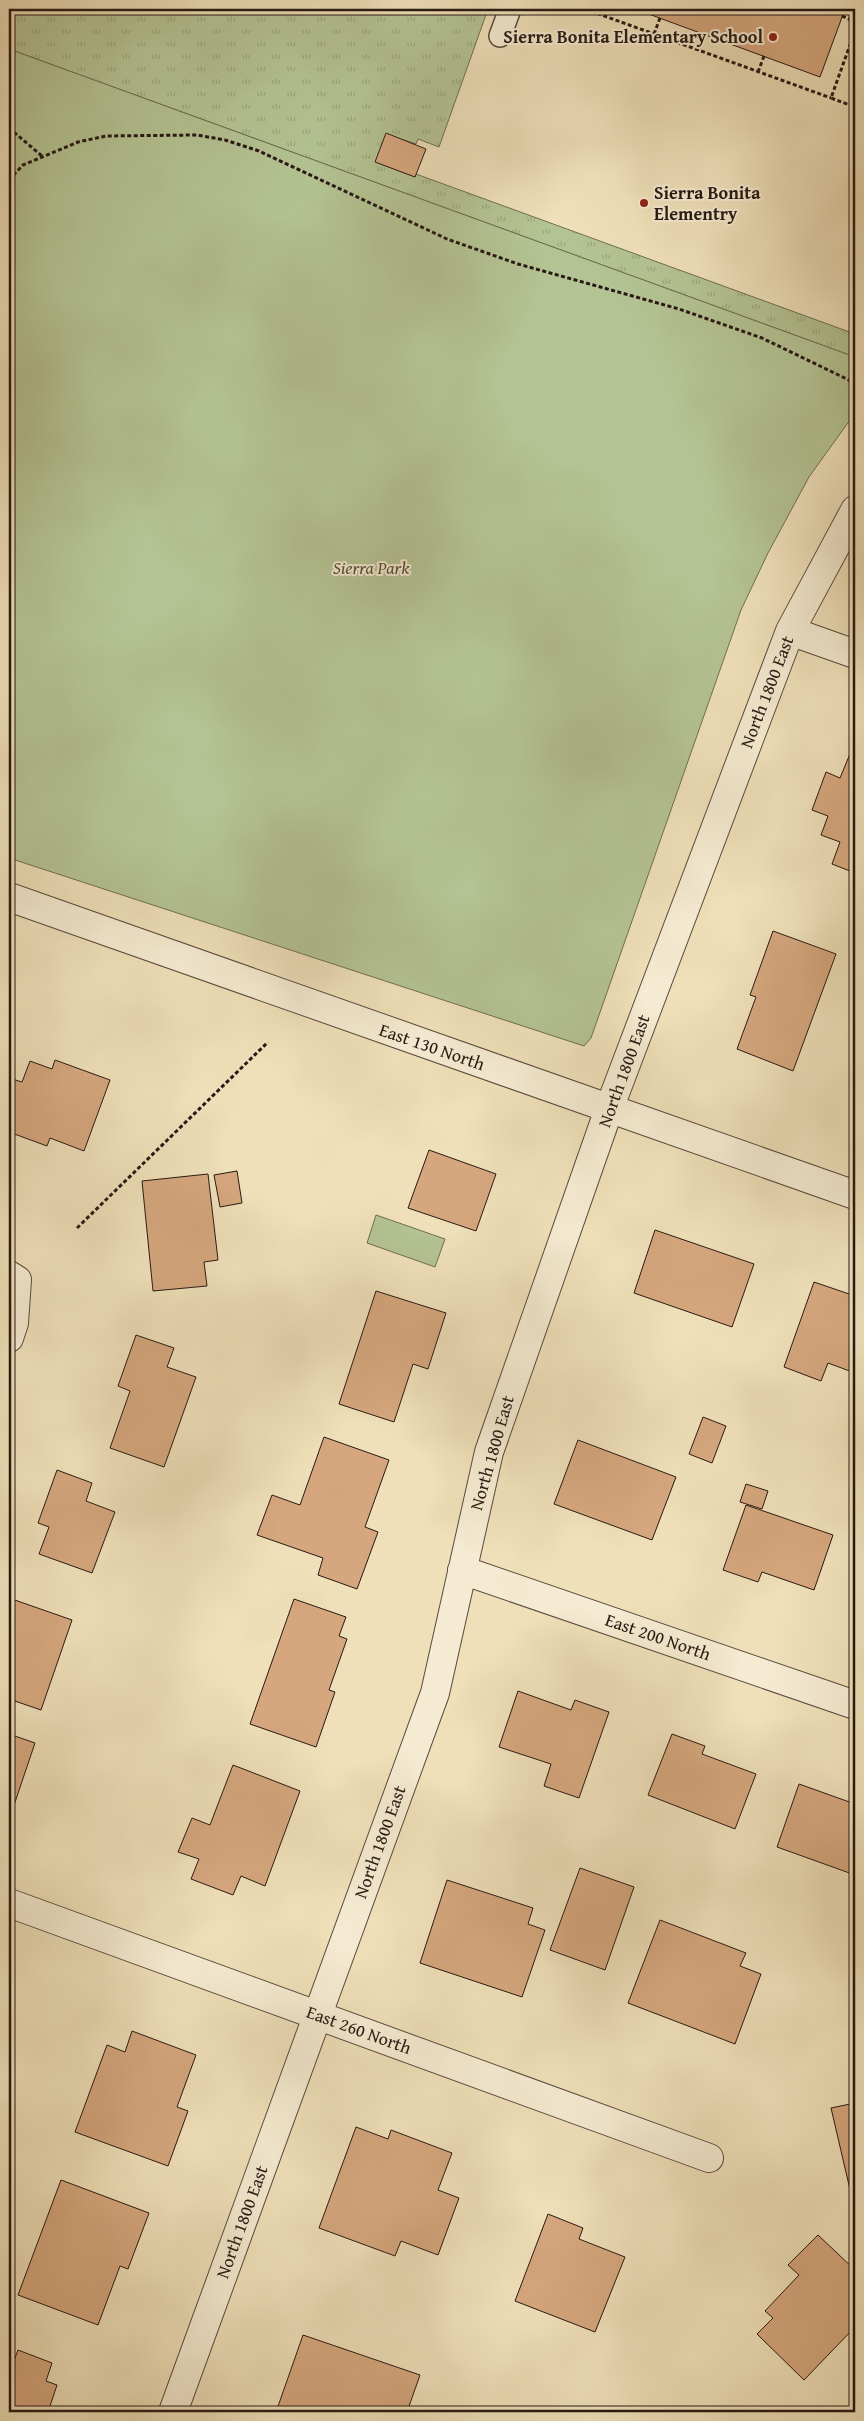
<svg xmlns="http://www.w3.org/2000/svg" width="864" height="2421" viewBox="0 0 864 2421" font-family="'Gentium Book Plus',serif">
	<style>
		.grass { fill: url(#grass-tufts); stroke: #6e6e54 }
		.green { fill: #b4c393; stroke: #6e6e54 }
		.building { fill: #d6a77e; stroke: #271914 }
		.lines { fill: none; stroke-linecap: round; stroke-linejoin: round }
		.service-casing { stroke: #594b3d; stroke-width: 24 }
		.minor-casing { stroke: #594b3d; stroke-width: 30 }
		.path { stroke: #271914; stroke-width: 3; stroke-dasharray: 4 2.5; stroke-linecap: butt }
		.service { stroke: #f5ebd2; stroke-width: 21 }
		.minor { stroke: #f5ebd2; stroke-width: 28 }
		.poi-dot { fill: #8f2418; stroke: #f5ebd2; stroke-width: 2 }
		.labels { text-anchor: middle; stroke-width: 4; stroke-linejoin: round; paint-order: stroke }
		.poi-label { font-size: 18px; font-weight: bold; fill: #271914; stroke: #f5ebd2; text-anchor: end }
		.park-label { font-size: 18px; font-style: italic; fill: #514c3a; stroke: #f5ebd2 }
		.street-label { font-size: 18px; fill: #271914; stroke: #f5ebd2 }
	</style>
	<defs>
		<pattern id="grass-tufts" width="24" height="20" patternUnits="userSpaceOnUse" patternTransform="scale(1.25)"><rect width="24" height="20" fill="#b4c393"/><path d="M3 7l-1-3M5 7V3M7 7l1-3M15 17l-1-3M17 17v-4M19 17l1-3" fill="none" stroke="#9ba77e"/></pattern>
	</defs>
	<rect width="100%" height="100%" fill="#efe0b9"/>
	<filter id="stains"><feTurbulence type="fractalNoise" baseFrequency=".004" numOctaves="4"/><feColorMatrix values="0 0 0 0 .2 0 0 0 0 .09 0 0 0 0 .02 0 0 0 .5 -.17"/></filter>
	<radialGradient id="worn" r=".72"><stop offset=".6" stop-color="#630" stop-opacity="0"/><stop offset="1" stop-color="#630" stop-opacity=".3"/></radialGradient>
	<path class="grass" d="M9,9H488L439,147L418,139L416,144L386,134L376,162L415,177L416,174L855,334V357L9,49Z"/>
	<path class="green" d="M9,49L855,357V413L809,477L768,553L741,610L591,1038L584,1046L9,858Z
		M376,1215L445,1239L435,1267L367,1243Z"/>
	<path class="building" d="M635,9H845L820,77Z
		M386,133L426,149L415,177L375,162Z
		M852,749L855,750V873L832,864L840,842L821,835L828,816L812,810L826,772L840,778Z
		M773,931L836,954L793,1071L737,1049L756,997L750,995Z
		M55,1060L110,1080L84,1151L50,1138L47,1146L9,1132V1078L22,1082L30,1061L52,1069Z
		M429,1150L496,1174L476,1231L408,1208Z
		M237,1171L242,1203L220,1207L214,1175Z
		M208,1174L218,1260L204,1262L207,1286L153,1291L142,1181Z
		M655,1230L754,1264L732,1327L634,1293Z
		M814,1282L855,1296V1373L828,1363L821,1381L784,1367Z
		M376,1291L446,1313L428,1369L413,1364L394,1422L339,1404Z
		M136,1335L174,1348L167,1367L196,1377L164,1467L110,1448L130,1391L118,1386Z
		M703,1417L726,1426L712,1463L689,1454Z
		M324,1437L389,1460L365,1527L378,1532L357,1589L318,1575L323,1558L257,1535L272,1495L300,1505Z
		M578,1440L676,1477L652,1540L554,1504Z
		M57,1470L92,1483L86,1501L115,1512L92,1573L39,1554L49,1527L38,1523Z
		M746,1484L768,1491L762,1509L740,1502Z
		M746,1505L833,1535L814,1590L762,1572L758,1582L723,1570Z
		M9,1598L72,1620L41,1710L9,1699Z
		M294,1599L346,1617L339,1636L347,1639L329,1690L335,1692L316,1747L250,1724Z
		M518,1691L571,1710L575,1700L609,1712L579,1798L544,1786L551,1764L499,1747Z
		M9,1734L35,1743L10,1817H9Z
		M672,1734L705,1746L702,1754L756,1774L735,1829L648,1795Z
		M233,1765L300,1791L265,1886L241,1876L233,1895L191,1879L199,1859L178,1852L192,1818L210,1825Z
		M799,1784L855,1804V1875L777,1847Z
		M580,1868L634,1887L605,1970L550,1950Z
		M447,1880L533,1908L528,1924L545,1930L522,1997L420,1963Z
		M660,1920L746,1953L740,1966L761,1974L735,2044L628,2003Z
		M132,2031L196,2055L177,2107L188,2111L168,2166L75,2132L107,2045L125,2052Z
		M855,2103V2198H852L831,2108Z
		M356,2127L388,2139L391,2130L452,2153L438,2190L459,2198L438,2255L401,2241L395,2256L319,2228Z
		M61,2180L149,2213L128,2269L120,2266L98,2325L18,2295Z
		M548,2214L583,2228L579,2239L625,2257L595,2332L515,2301Z
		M818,2235L855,2270V2327L804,2380L757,2334L773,2318L765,2311L799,2275L788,2265Z
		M303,2335L420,2375L407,2412H276Z
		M18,2350L52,2363L46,2381L57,2385L48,2412H9V2370L10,2371Z"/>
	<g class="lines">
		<defs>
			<path id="service" d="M500,36L510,9"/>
			<path id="minor" d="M790,631L855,654
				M9,897L855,1195
				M9,1275L17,1280L14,1323L9,1338
				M462,1570L855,1705
				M9,1903L709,2158
				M173,2412L435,1693L489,1452L609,1109L790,631L855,510"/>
		</defs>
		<use href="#service" class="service-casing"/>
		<use href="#minor" class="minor-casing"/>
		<path class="path" d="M585,9L831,98
			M842,16L855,22
			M855,31L831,98L855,107
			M654,34L660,18
			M758,72L764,56
			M9,128L42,156
			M9,180L23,165L78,142L106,136L197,135L225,140L259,151L447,239L518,264L679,309L762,338L855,383
			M77,1228L268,1042"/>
		<use href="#service" class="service"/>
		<use href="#minor" class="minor"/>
	</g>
	<g class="poi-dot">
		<circle cx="773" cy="37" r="5"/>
		<circle cx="644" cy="203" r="5"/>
	</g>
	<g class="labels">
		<g class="poi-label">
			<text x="763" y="43">Sierra Bonita Elementary School</text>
			<text x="654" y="199" text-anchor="start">Sierra Bonita<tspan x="654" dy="21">Elementry</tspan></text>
		</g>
		<g class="park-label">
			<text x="371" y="574">Sierra Park</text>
		</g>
		<g class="street-label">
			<text transform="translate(767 692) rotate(-69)" y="6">North 1800 East</text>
			<text transform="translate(432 1047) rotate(19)" y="6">East 130 North</text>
			<text transform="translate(624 1071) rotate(-70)" y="6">North 1800 East</text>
			<text transform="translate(492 1453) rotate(-74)" y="6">North 1800 East</text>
			<text transform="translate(658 1637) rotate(19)" y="6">East 200 North</text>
			<text transform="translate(380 1842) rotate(-70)" y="6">North 1800 East</text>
			<text transform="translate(359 2030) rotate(20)" y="6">East 260 North</text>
			<text transform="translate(242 2222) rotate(-70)" y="6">North 1800 East</text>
		</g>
	</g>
	<rect width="864" height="2421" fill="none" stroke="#efe0b9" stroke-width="30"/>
	<rect x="10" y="10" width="844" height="2401" fill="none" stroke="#271914" stroke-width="2.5"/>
	<rect x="15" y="15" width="834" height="2391" fill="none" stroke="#271914"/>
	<rect width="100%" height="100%" filter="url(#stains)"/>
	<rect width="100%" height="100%" fill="url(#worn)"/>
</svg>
